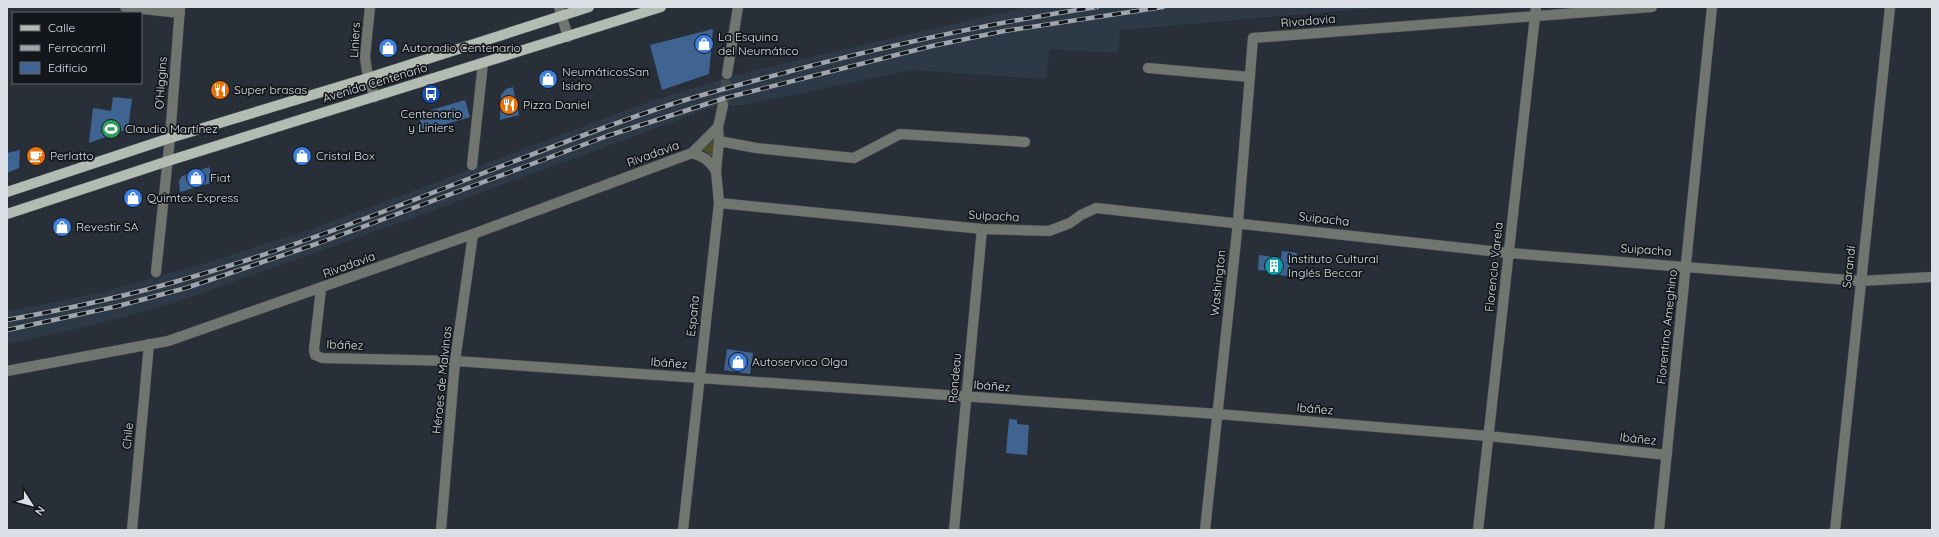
<svg xmlns="http://www.w3.org/2000/svg" width="1939" height="537" viewBox="0 0 1939 537" font-family="Quicksand,sans-serif">
	<style>
		.built { fill: #2e3948 }
		.grass { fill: url(#grass-tufts) }
		.building { fill: #406492 }
		.lines { fill: none; stroke-linecap: round; stroke-linejoin: round }
		.minor-tunnel { stroke: #434a52; stroke-width: 10; stroke-dasharray: 10 5; stroke-linecap: butt }
		.minor-casing { stroke: #454b54; stroke-width: 11 }
		.major-casing { stroke: #454b54; stroke-width: 11 }
		.minor { stroke: #707570; stroke-width: 10 }
		.major { stroke: #b2bcb2; stroke-width: 10 }
		.rail-casing { stroke: #9fa5ac; stroke-width: 4.5 }
		.rail { stroke: #13171b; stroke-width: 3; stroke-dasharray: 9; stroke-linecap: butt }
		.labels { text-anchor: middle; stroke-width: 3.5; stroke-linejoin: round; paint-order: stroke }
		.street-label { font-size: 12px; fill: #dbe0e6; stroke: #13171b }
		.poi-label { font-size: 12px; fill: #dbe0e6; stroke: #13171b; text-anchor: start }
	</style>
	<defs>
		<pattern id="grass-tufts" width="24" height="20" patternUnits="userSpaceOnUse"><rect width="24" height="20" fill="#4c4f25"/><path d="M3 7l-1-3M5 7V3M7 7l1-3M15 17l-1-3M17 17v-4M19 17l1-3" fill="none" stroke="#656845"/></pattern>
	</defs>
	<rect width="100%" height="100%" fill="#282f38"/>
	<path class="built" d="M1027,7H1386L1120,30L1118,53L1050,49L1046,79L912,70L744,105L716,106L410,219L174,303L89,326L7,344V312L107,291L206,263L312,229L648,102L747,72Z"/>
	<path class="grass" d="M716,137L714,158L703,150Z"/>
	<path class="building" d="M713,29L709,74L662,90L650,45Z
		M513,87L519,115L500,120L501,95L506,89Z
		M113,97L132,99L128,129L89,143L93,108L111,111Z
		M465,100L470,117L423,131L418,114Z
		M20,150L19,168L7,173V153Z
		M209,167L214,182L180,192L179,181L182,176Z
		M64,221L67,231L60,233L57,223Z
		M1282,251L1297,253L1296,263L1290,262L1289,276L1279,275V272L1258,270L1259,255L1281,258Z
		M727,349L753,353L750,374L724,370Z
		M1009,419L1017,420V424L1029,425L1027,455L1006,453Z"/>
	<g class="lines">
		<path class="minor-tunnel" d="M723,105L727,74"/>
		<defs>
			<path id="minor" d="M125,7L180,13
				M370,7L365,57L368,78L375,97
				M559,7L568,37
				M1148,68L1250,77
				M727,74L738,7
				M719,141L756,148L854,158L900,134L1025,142
				M692,153C704,157 709,160 716,171
				M472,165L483,63
				M719,203L982,229L1049,231L1070,223L1081,215L1096,208L1509,253L1861,281L1932,277
				M156,272L170,138L180,7
				M321,289L314,349L315,355L322,358L455,361L1218,414L1488,436L1667,455
				M7,371L168,341L473,234L692,153L718,127
				M132,530L149,344
				M441,530L455,361L473,234
				M683,530L719,203L716,171L719,141L718,127L723,105
				M954,530L982,229
				M1205,530L1238,222L1253,38L1652,7
				M1478,530L1536,7
				M1659,530L1712,7
				M1835,530L1890,7"/>
			<path id="major" d="M7,192L170,138L368,78L589,7
				M7,214L168,161L661,7"/>
		</defs>
		<use href="#minor" class="minor-casing"/>
		<use href="#major" class="major-casing"/>
		<use href="#minor" class="minor"/>
		<use href="#major" class="major"/>
		<defs>
			<path id="rail" d="M7,320C67,309 127,296 185,279C350,232 506,159 669,105C710,92 753,81 795,70C895,44 995,22 1097,7
				M7,330L118,306L186,288L319,243L607,136L725,98L932,46L1004,31L1163,7"/>
		</defs>
		<use href="#rail" class="rail-casing"/>
		<use href="#rail" class="rail"/>
	</g>
	<defs>
		<symbol id="shop-disc" viewBox="-11 -11 22 22"><circle r="9.5" fill="#3f7fe0" stroke="#13171b"/><path d="M-5-2.5h2.3a2.7 3.5 0 0 1 5.4 0H5L5.5 6h-11ZM-1.5-2.5h3a1.5 2.3 0 0 0-3 0Z" fill="#fff"/></symbol>
		<symbol id="restaurant-disc" viewBox="-11 -11 22 22"><circle r="9.5" fill="#e8710a" stroke="#13171b"/><path d="M-5-6h1v4h1v-4h1v4h1v-4h1v5L-1.5 .5V6h-2V.5L-5-1ZM5-6V6H3V1.5H1.5Q1.5-4 5-6Z" fill="#fff"/></symbol>
		<symbol id="bus-disc" viewBox="-11 -11 22 22"><circle r="9.5" fill="#1a4fb4" stroke="#13171b"/><path d="M-5-6H5V4H4V6H2V4H-2V6H-4V4H-5ZM-3.5-4V0h7V-4ZM-3.5 1.2v1.5H-2V1.2ZM2 1.2v1.5H3.5V1.2Z" fill="#fff"/></symbol>
		<symbol id="stadium-disc" viewBox="-11 -11 22 22"><circle r="9.5" fill="#2e9e5b" stroke="#13171b"/><path d="M0-5a6.5 5 0 1 0 0 10a6.5 5 0 1 0 0-10ZM-3.5-1.8h7v3.6h-7Z" fill="#fff"/></symbol>
		<symbol id="cafe-disc" viewBox="-11 -11 22 22"><circle r="9.5" fill="#e8710a" stroke="#13171b"/><path d="M-5.5-4.5H6V0H3Q3 3.5 0 3.5H-2.5Q-5.5 3.5-5.5 0ZM3-3.2v2h1.7v-2ZM-6 4.5H4V6H-6Z" fill="#fff"/></symbol>
		<symbol id="building-disc" viewBox="-11 -11 22 22"><circle r="9.5" fill="#0f9aa8" stroke="#13171b"/><path d="M-4-6H4V6H1V3H-1V6H-4ZM-2.5-4.3h1.7v1.8h-1.7ZM.8-4.3h1.7v1.8H.8ZM-2.5-1h1.7V.8h-1.7ZM.8-1h1.7V.8H.8Z" fill="#fff"/></symbol>
	</defs>
	<g fill-rule="evenodd">
		<use href="#shop-disc" x="693" y="33" width="22" height="22"/>
		<use href="#shop-disc" x="377" y="37" width="22" height="22"/>
		<use href="#shop-disc" x="537" y="68" width="22" height="22"/>
		<use href="#restaurant-disc" x="209" y="79" width="22" height="22"/>
		<use href="#bus-disc" x="420" y="83" width="22" height="22"/>
		<use href="#restaurant-disc" x="498" y="94" width="22" height="22"/>
		<use href="#stadium-disc" x="100" y="118" width="22" height="22"/>
		<use href="#cafe-disc" x="25" y="145" width="22" height="22"/>
		<use href="#shop-disc" x="291" y="145" width="22" height="22"/>
		<use href="#shop-disc" x="185" y="167" width="22" height="22"/>
		<use href="#shop-disc" x="122" y="187" width="22" height="22"/>
		<use href="#shop-disc" x="51" y="216" width="22" height="22"/>
		<use href="#building-disc" x="1263" y="255" width="22" height="22"/>
		<use href="#shop-disc" x="727" y="351" width="22" height="22"/>
	</g>
	<g class="labels">
		<g class="street-label">
			<text transform="translate(1308 21) rotate(-5)" y="4">Rivadavia</text>
			<text transform="translate(355 40) rotate(-87)" y="4">Liniers</text>
			<text transform="translate(161 83) rotate(-86)" y="4">O'Higgins</text>
			<text transform="translate(375 83) rotate(-17)" y="4">Avenida Centenario</text>
			<text transform="translate(653 154) rotate(-20)" y="4">Rivadavia</text>
			<text transform="translate(994 216) rotate(3)" y="4">Suipacha</text>
			<text transform="translate(1324 219) rotate(6)" y="4">Suipacha</text>
			<text transform="translate(1646 250) rotate(4)" y="4">Suipacha</text>
			<text transform="translate(349 265) rotate(-20)" y="4">Rivadavia</text>
			<text transform="translate(1494 267) rotate(-84)" y="4">Florencio Varela</text>
			<text transform="translate(1849 267) rotate(-84)" y="4">Sarandí</text>
			<text transform="translate(1218 283) rotate(-84)" y="4">Washington</text>
			<text transform="translate(693 316) rotate(-84)" y="4">España</text>
			<text transform="translate(1667 327) rotate(-84)" y="4">Florentino Ameghino</text>
			<text transform="translate(345 345) rotate(2)" y="4">Ibáñez</text>
			<text transform="translate(669 363) rotate(4)" y="4">Ibáñez</text>
			<text transform="translate(955 378) rotate(-85)" y="4">Rondeau</text>
			<text transform="translate(442 380) rotate(-84)" y="4">Héroes de Malvinas</text>
			<text transform="translate(992 386) rotate(4)" y="4">Ibáñez</text>
			<text transform="translate(1315 409) rotate(5)" y="4">Ibáñez</text>
			<text transform="translate(128 436) rotate(-85)" y="4">Chile</text>
			<text transform="translate(1638 439) rotate(6)" y="4">Ibáñez</text>
		</g>
		<g class="poi-label">
			<text x="718" y="41">La Esquina<tspan x="718" dy="14">del Neumático</tspan></text>
			<text x="402" y="52">Autoradio Centenario</text>
			<text x="562" y="76">NeumáticosSan<tspan x="562" dy="14">Isidro</tspan></text>
			<text x="234" y="94">Super brasas</text>
			<text x="523" y="109">Pizza Daniel</text>
			<text x="431" y="118" text-anchor="middle">Centenario<tspan x="431" dy="14">y Liniers</tspan></text>
			<text x="125" y="133">Claudio Martínez</text>
			<text x="50" y="160">Perlatto</text>
			<text x="316" y="160">Cristal Box</text>
			<text x="210" y="182">Fiat</text>
			<text x="147" y="202">Quimtex Express</text>
			<text x="76" y="231">Revestir SA</text>
			<text x="1288" y="263">Instituto Cultural<tspan x="1288" dy="14">Inglés Beccar</tspan></text>
			<text x="752" y="366">Autoservico Olga</text>
		</g>
	</g>
	<rect width="1939" height="537" fill="none" stroke="#dbe0e6" stroke-width="16"/>
	<rect x="12" y="12" width="130" height="72" fill="#13171b" stroke="#63676c"/>
	<rect x="20" y="25" width="20" height="6" fill="#b2bcb2" stroke="#63676c"/>
	<text x="48" y="32" font-size="12" fill="#dbe0e6">Calle</text>
	<rect x="20" y="45" width="20" height="6" fill="#9fa5ac" stroke="#63676c"/>
	<text x="48" y="52" font-size="12" fill="#dbe0e6">Ferrocarril</text>
	<rect x="20" y="62" width="20" height="12" fill="#406492" stroke="#63676c"/>
	<text x="48" y="72" font-size="12" fill="#dbe0e6">Edificio</text>
	<g transform="translate(32 505) rotate(126)" stroke="#13171b" stroke-width="3" paint-order="stroke">
	<path d="M0-3L7 15L0 10L-7 15Z" fill="#dbe0e6"/>
	<text y="-6" font-size="11" font-weight="bold" text-anchor="middle" fill="#dbe0e6">N</text>
	</g>
</svg>
